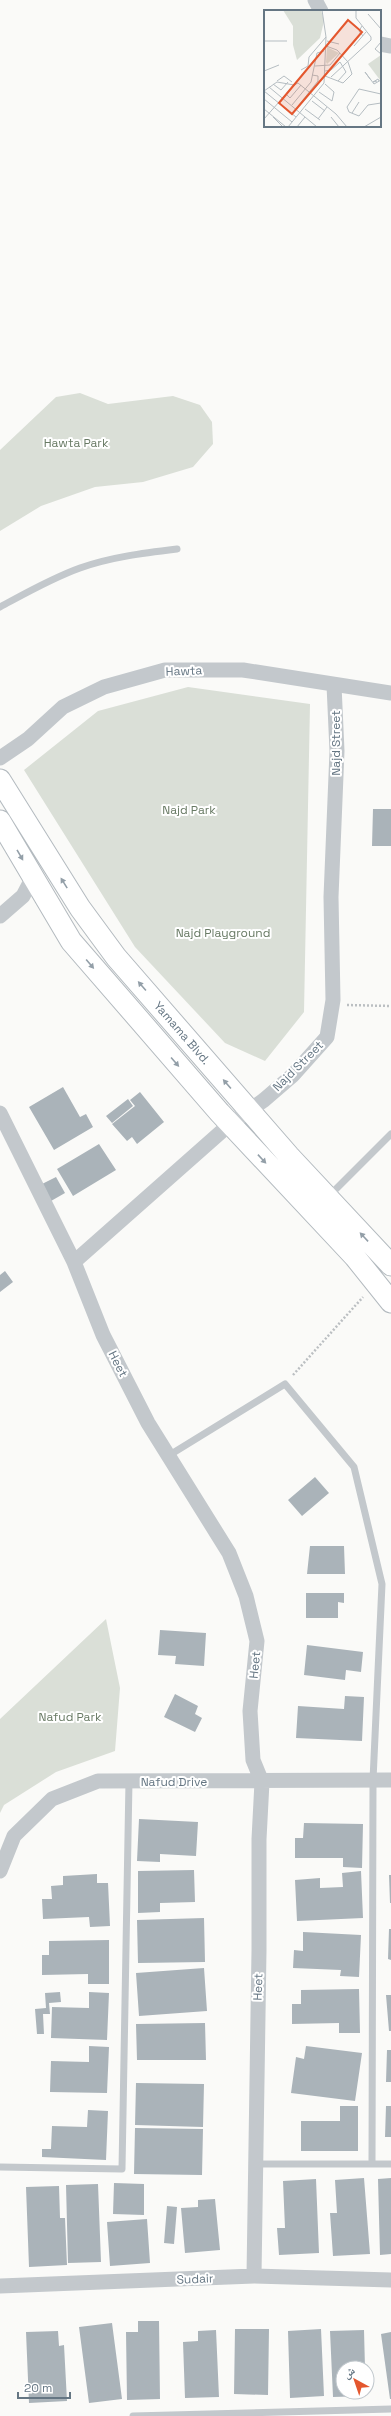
<svg xmlns="http://www.w3.org/2000/svg" width="391" height="2416" viewBox="0 0 391 2416" font-family="'Space Grotesk','Noto Naskh Arabic',sans-serif">
	<style>
		.green { fill: #dadfd7 }
		.building { fill: #aab3b9 }
		.lines { fill: none; stroke-linecap: round; stroke-linejoin: round }
		.secondary-casing { stroke: #b3babf; stroke-width: 23 }
		.path { stroke: #bbbfc2; stroke-width: 2.5; stroke-dasharray: 2 2; stroke-linecap: butt }
		.lane { stroke: #c3c8cc; stroke-width: 7 }
		.street { stroke: #c3c8cc; stroke-width: 15 }
		.secondary { stroke: #fff; stroke-width: 21 }
		.oneway { fill: #939fa8 }
		.labels { text-anchor: middle; stroke-width: 4; stroke-linejoin: round; paint-order: stroke }
		.park-label { font-size: 12px; fill: #687a64; stroke: #fff }
		.street-label { font-size: 12px; fill: #657683; stroke: #fff }
		.inset-road { fill: none; stroke: #b5bdc2; stroke-width: 1 }
		.view { fill: #e4572e; fill-opacity: 0.15; stroke: #e4572e; stroke-width: 2 }
		.inset-edge { fill: none; stroke: #657683; stroke-width: 2 }
	</style>
	<rect width="100%" height="100%" fill="#fafaf8"/>
	<path class="green" d="M80,393L108,404L173,396L200,405L212,422L213,444L193,467L143,482L95,487L41,506L0,531V450L56,397Z
		M188,687L310,704L304,1012L265,1061L225,1043L135,947L24,770L98,711Z
		M106,1619L120,1688L115,1751L56,1772L4,1805L0,1813V1719Z"/>
	<path class="building" d="M373,809H391V846H372Z
		M63,1087L80,1117L86,1114L93,1127L54,1150L29,1107Z
		M140,1092L164,1122L137,1144L132,1137L127,1141L112,1124L135,1106L130,1100Z
		M128,1099L133,1106L112,1123L106,1116Z
		M99,1144L116,1170L73,1196L57,1169Z
		M56,1177L65,1193L51,1201L42,1184Z
		M5,1271L13,1282L0,1292V1275Z
		M315,1477L329,1493L302,1516L288,1500Z
		M310,1546H344L345,1574H307Z
		M306,1593H344V1603L338,1602V1618H306Z
		M160,1630L206,1633L204,1666L175,1664L176,1656L158,1655Z
		M307,1645L363,1652L361,1672L346,1670L345,1680L304,1675Z
		M175,1694L198,1706L195,1714L202,1718L195,1732L164,1717Z
		M345,1696L364,1697L362,1741L296,1738L298,1706L344,1709Z
		M139,1819L198,1822L196,1856L160,1854V1862L137,1861Z
		M304,1823L363,1824L362,1868L343,1867V1858H295V1838H303Z
		M194,1870L195,1902L160,1903V1912L138,1913V1871Z
		M361,1871L363,1918L297,1921L295,1880L320,1878V1888L343,1887L342,1873Z
		M97,1874V1883H108L110,1926L90,1927L89,1917L43,1919L42,1899H52L51,1886L63,1885V1876Z
		M389,1875H391V1903H390Z
		M204,1918L205,1962L138,1963L137,1920Z
		M389,1929H391V1960L388,1959Z
		M303,1932L361,1935L359,1977L340,1976L341,1970L293,1968L294,1950L303,1951Z
		M109,1940V1984H88V1974L42,1975V1955H49V1941Z
		M204,1968L207,2011L139,2016L136,1973Z
		M359,1989L360,2033H339V2023L292,2024V2004H301V1990Z
		M60,1992L61,2002L49,2003L50,2014H43L44,2034H37L35,2009L46,2008L45,1993Z
		M89,1992L109,1993L107,2040L51,2038L52,2007L89,2008Z
		M386,1995H391V2031H389Z
		M205,2023L206,2060H137L136,2024Z
		M89,2046L109,2047L107,2093L50,2092L51,2061L89,2062Z
		M306,2046L362,2053L355,2101L291,2093L296,2057L304,2059Z
		M387,2050H391V2082H386Z
		M136,2083L204,2084L203,2127L135,2125Z
		M340,2106H358V2151H301V2121H340Z
		M386,2106H391V2137H385Z
		M88,2110L108,2111L106,2160L42,2157V2149H51L52,2126L87,2127Z
		M135,2128L203,2129L202,2175L134,2174Z
		M364,2178L370,2254L333,2256L330,2213H337L335,2180Z
		M391,2178V2254L380,2255L378,2179Z
		M316,2179L319,2253L279,2255L277,2228H285L283,2181Z
		M114,2183L144,2184V2215L113,2214Z
		M98,2184L101,2262L68,2263L66,2185Z
		M59,2186L60,2218H65L67,2265L29,2267L26,2187Z
		M215,2199L220,2250L185,2253L181,2208L198,2207V2200Z
		M167,2206L177,2207L174,2244L164,2243Z
		M147,2219L150,2263L110,2266L107,2222Z
		M138,2321H159L160,2399L127,2400L126,2332H138Z
		M112,2323L122,2399L89,2403L79,2327Z
		M235,2329H269L268,2395L234,2394Z
		M321,2329L324,2396L290,2398L288,2331Z
		M216,2330L219,2397L185,2398L183,2342L198,2341V2331Z
		M364,2330L365,2368H343V2392H366V2396L333,2397L330,2331Z
		M58,2331L59,2346L64,2345L67,2401L29,2403L26,2332Z
		M391,2332V2399H390L381,2334Z"/>
	<g class="lines">
		<defs>
			<path id="secondary" d="M0,780L80,908L116,957L289,1156L391,1265
				M0,821L71,941L220,1113L355,1257L391,1302"/>
		</defs>
		<use href="#secondary" class="secondary-casing"/>
		<path class="path" d="M347,1005L391,1006
			M293,1375L363,1297"/>
		<path class="lane" d="M0,607C26,593 52,578 80,568C111,557 144,553 177,549
			M329,1196L391,1134
			M168,1456L285,1384L354,1467L382,1584L373,1780L372,2164
			M254,2164H391
			M0,2167L122,2169L129,1781
			M133,2416L391,2409"/>
		<path class="street" d="M315,0L321,11
			M380,44L391,46
			M0,758L28,739L63,707L104,687L165,670H243L391,693
			M0,916L23,896L33,877
			M0,1113L74,1262L103,1335L148,1423L229,1553L246,1596L257,1641L250,1711L253,1760L262,1782L259,1839V1950L254,2276
			M74,1262L230,1124L264,1100L293,1075L327,1037L333,1000L331,897L337,751L334,685
			M0,1871L14,1836L52,1799L98,1781L391,1780
			M0,2286L254,2276L391,2280"/>
		<use href="#secondary" class="secondary"/>
	</g>
	<defs><path id="oneway-solid" d="M-6-.8H1V-3.2L6.5 0L1 3.2V.8H-6Z"/></defs>
	<g class="oneway">
		<use href="#oneway-solid" transform="translate(20 855) rotate(60)"/>
		<use href="#oneway-solid" transform="translate(64 883) rotate(-122)"/>
		<use href="#oneway-solid" transform="translate(90 964) rotate(50)"/>
		<use href="#oneway-solid" transform="translate(142 986) rotate(-131)"/>
		<use href="#oneway-solid" transform="translate(175 1062) rotate(49)"/>
		<use href="#oneway-solid" transform="translate(227 1084) rotate(-131)"/>
		<use href="#oneway-solid" transform="translate(262 1159) rotate(47)"/>
		<use href="#oneway-solid" transform="translate(364 1237) rotate(-133)"/>
	</g>
	<g class="labels">
		<g class="park-label">
			<text x="76" y="447">Hawta Park</text>
			<text x="189" y="814">Najd Park</text>
			<text x="223" y="937">Najd Playground</text>
			<text x="70" y="1721">Nafud Park</text>
		</g>
		<g class="street-label">
			<text transform="translate(184 671) rotate(-2)" y="4">Hawta</text>
			<text transform="translate(336 743) rotate(-90)" y="4">Najd Street</text>
			<text transform="translate(182 1033) rotate(49)" y="4">Yamama Blvd.</text>
			<text transform="translate(298 1066) rotate(-45)" y="4">Najd Street</text>
			<text transform="translate(118 1364) rotate(63)" y="4">Heet</text>
			<text transform="translate(255 1665) rotate(-84)" y="4">Heet</text>
			<text x="174" y="1786">Nafud Drive</text>
			<text transform="translate(258 1987) rotate(-88)" y="4">Heet</text>
			<text transform="translate(195 2279) rotate(-2)" y="4">Sudair</text>
		</g>
	</g>
	<g transform="translate(264 10)">
		<rect width="117" height="117" fill="#fafaf8"/>
		<path d="M57,0L60,11L56,28L33,50L29,35V16L19,0ZM63,37L75,43L63,54L62,52ZM117,45V69L116,70L104,54Z" fill="#dadfd7"/>
		<path class="inset-road" d="M104,4L117,19M98,16L95,21L99,26M0,31H23M63,31L75,34M117,32L111,39L117,44M90,36L102,22M51,56L66,55L76,43M37,60L44,56L45,47L62,27M0,61L15,55M61,61L67,60L76,52L82,62L74,71M61,66L79,73L88,64L84,52L73,40L62,36M67,67L107,30V27L92,8V0M106,69L101,62L110,74L117,70M13,71L20,66L28,72M113,71L109,72L114,69L115,71M9,74L17,80L24,72M5,77L53,117M0,81L32,107M0,81L13,72L30,75M55,82L68,91L70,82L61,74M22,84L26,88L37,75M117,84L95,79L83,97L85,102L95,106L104,95L117,93M0,89L28,112M48,91L61,101M28,95L47,72L53,43L60,41M35,95L54,71V66L48,65M0,99L22,117M41,99L56,110M88,103L95,92M9,107L19,117M67,107L75,117M0,109L30,75L34,73L72,104L83,117M54,109L63,97M24,117L60,73L62,27L58,0M33,117L41,107M100,117L117,107"/>
		<path class="view" d="M84,10L98,22L28,104L15,93Z"/>
		<rect width="117" height="117" class="inset-edge"/>
	</g>
	<g transform="translate(355 2380) rotate(320)"><circle r="19" fill="#ffffff" stroke="#c1c8cd"/>
	<path d="M0-3L7 15L0 10L-7 15Z" fill="#e4572e"/>
	<text y="-6" font-size="11" font-weight="bold" text-anchor="middle" fill="#657683">ش</text>
	</g>
	<path d="M18 2392v6h52v-6" fill="none" stroke="#657683" stroke-width="2"/>
	<text x="24" y="2392" font-size="12" fill="#657683" stroke="#ffffff" stroke-width="3" paint-order="stroke">20 m</text>
</svg>
